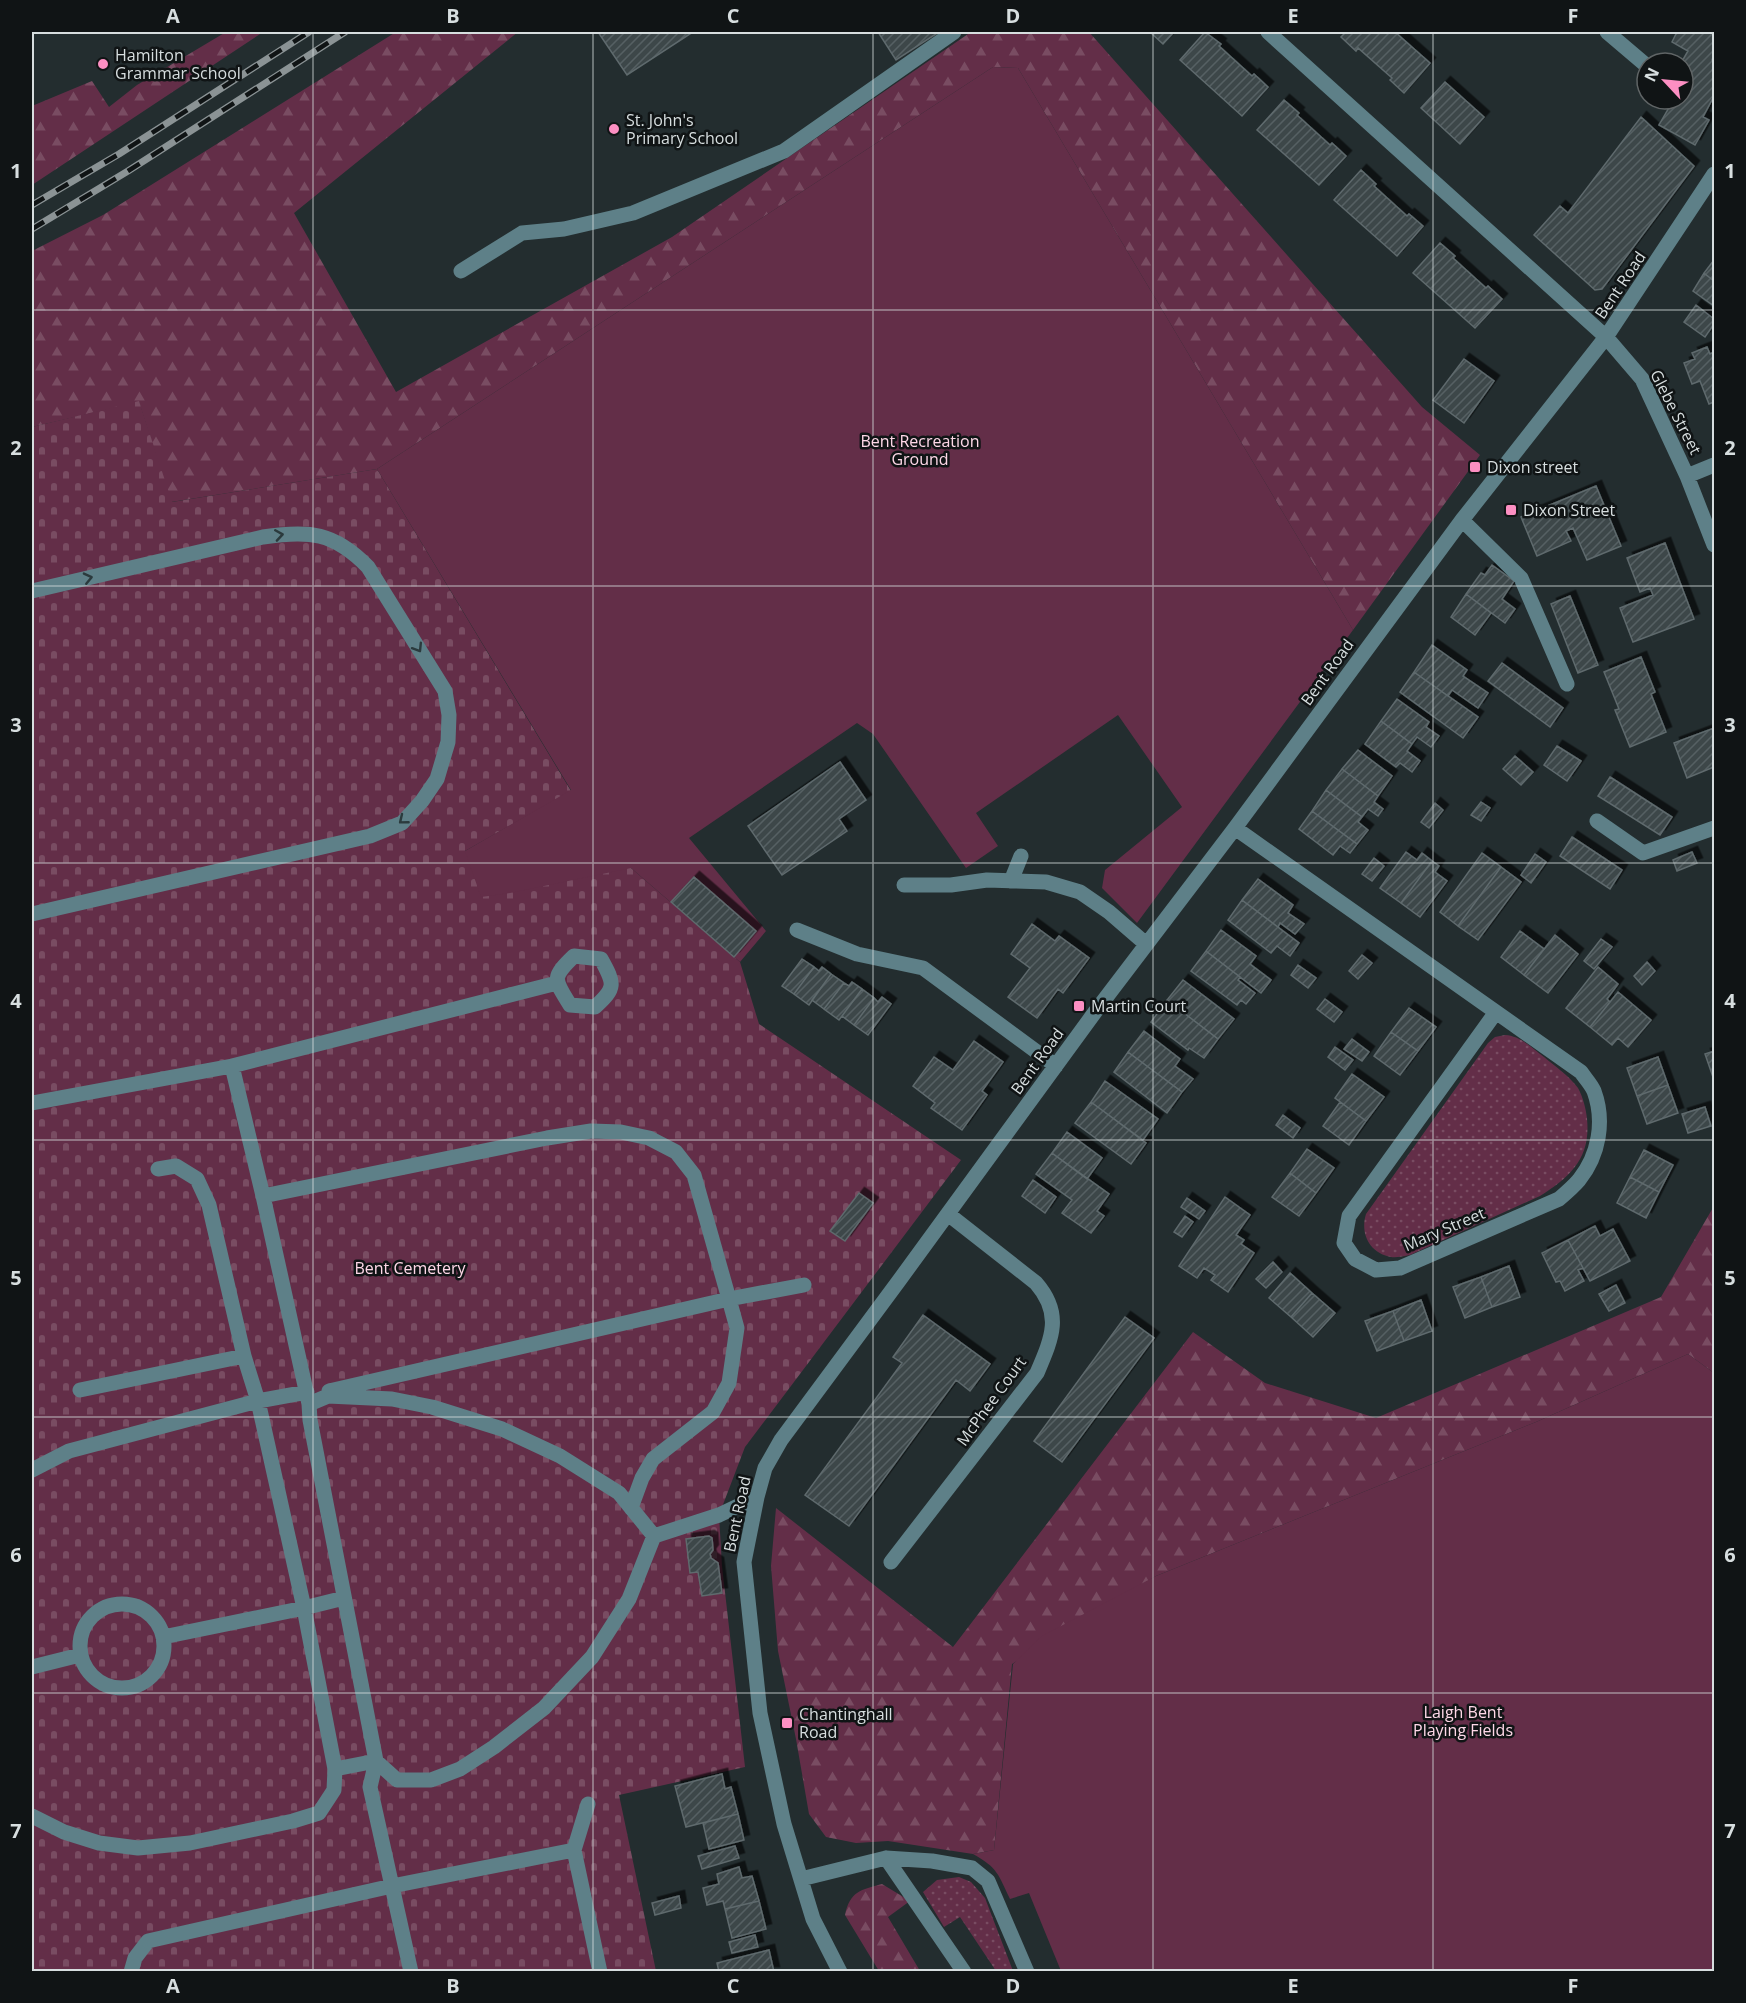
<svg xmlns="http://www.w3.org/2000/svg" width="1746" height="2003" viewBox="0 0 1746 2003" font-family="'Open Sans',sans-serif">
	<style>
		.grass { fill: url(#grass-dots) }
		.forest { fill: url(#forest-firs) }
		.cemetery { fill: url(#cemetery-stones) }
		.park { fill: #632e48 }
		.building { fill: url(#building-hatch); stroke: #5f6a6d; stroke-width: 1.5; filter: url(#shadow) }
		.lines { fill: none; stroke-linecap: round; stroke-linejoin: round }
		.minor { stroke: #5e8088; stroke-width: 15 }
		.rail-casing { stroke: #8b9395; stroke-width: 7 }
		.rail { stroke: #101415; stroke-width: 4.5; stroke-dasharray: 14; stroke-linecap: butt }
		.oneway { stroke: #2b3a3d }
		.grid { fill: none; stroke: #d7dedf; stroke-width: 1.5; stroke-opacity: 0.55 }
		.poi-dot { fill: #fc8fc2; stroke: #101415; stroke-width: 2 }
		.labels { text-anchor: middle; stroke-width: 5; stroke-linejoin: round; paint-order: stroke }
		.poi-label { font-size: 16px; fill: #d7dedf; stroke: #101415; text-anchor: start }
		.street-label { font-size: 16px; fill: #d7dedf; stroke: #101415 }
		.park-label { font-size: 16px; fill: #fed7e7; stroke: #101415 }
		.neatline { fill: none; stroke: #d7dedf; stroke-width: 2 }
		.grid-label { font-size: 20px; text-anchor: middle; font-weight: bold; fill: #d7dedf }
	</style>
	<defs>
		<pattern id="grass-dots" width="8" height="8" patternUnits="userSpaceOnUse" patternTransform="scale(1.5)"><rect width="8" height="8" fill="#632e48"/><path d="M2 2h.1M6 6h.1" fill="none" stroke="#794c62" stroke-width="1.8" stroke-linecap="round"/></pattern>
		<pattern id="forest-firs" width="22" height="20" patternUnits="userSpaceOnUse" patternTransform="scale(1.5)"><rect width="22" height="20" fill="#632e48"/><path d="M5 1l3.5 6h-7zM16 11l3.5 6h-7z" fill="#794c62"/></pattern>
		<pattern id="cemetery-stones" width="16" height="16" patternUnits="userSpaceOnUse" patternTransform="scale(1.5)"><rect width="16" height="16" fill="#632e48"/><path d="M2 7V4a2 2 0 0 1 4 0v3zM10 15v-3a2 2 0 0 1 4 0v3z" fill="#794c62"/></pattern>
		<pattern id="building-hatch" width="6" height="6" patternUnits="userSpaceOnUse" patternTransform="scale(1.5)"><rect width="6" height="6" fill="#3c474a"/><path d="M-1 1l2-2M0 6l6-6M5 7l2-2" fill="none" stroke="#576164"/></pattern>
		<filter id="shadow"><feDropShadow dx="5.5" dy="-5.5" stdDeviation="0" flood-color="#0009"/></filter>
	</defs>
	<rect width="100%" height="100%" fill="#232d2f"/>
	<path class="grass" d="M1505,1035C1521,1036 1532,1048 1544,1057C1556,1067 1568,1075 1578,1088C1583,1097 1586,1109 1587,1119C1591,1157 1571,1177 1540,1196L1410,1255C1404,1256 1396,1258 1391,1257C1369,1253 1360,1233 1366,1214L1488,1043L1495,1037Z
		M959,1877L971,1882L985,1898L1013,1971H996L960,1917L944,1927L923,1892L937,1880Z"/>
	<path class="forest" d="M226,32H263L32,185V106L92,81L109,107L137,85Z
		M396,32H518L294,213L396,392L672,237L971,32H1089L1422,407L1480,455L1353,630L1018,68L993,67L377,469L171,502L139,402L32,427V251L103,215Z
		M1714,1206V1373L1688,1354L1536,1422L1156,1576L1012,1664L994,1850L973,1854L888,1841L856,1843L826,1837L809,1814L796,1739L778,1651L771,1566L776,1508L953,1647L1193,1332L1265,1383L1376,1418L1661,1297Z
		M882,1884L910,1901L888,1917L920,1971H879L845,1915C850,1891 861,1890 882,1884Z"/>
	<path class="cemetery" d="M139,401L172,502L377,469L571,791L465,851L631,868L740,962L759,1024L961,1160L745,1447L719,1515L722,1566L745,1767L619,1795L656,1971H32V427Z"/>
	<path class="park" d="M993,67L1018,68L1353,630L1137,923L1102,888L1105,870L1182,807L1118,715L976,813L998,846L966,868L873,734L857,723L689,838L766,931L740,962L631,868L510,893L481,897L465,851L571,790L377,469Z
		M1688,1354L1714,1373V1971H1061L1029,1893L1010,1899C998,1874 998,1868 973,1854L994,1850L1013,1664L1042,1636L1156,1576L1536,1422Z"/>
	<path class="building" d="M598,32H693L627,75Z
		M878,32H939L896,60Z
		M1150,32H1174L1163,44Z
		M1205,32L1221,44L1219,46L1252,76L1254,74L1268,87L1242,116L1180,60Z
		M1346,32H1395L1430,63L1404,93L1390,80L1392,78L1358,48L1356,51L1341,37Z
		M1677,32H1714V55L1712,60L1714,61V96L1703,117L1709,120L1695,145L1659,125L1671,104L1662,99H1683V63H1681L1688,51L1672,42Z
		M1445,82L1484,117L1460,144L1421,108Z
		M1284,100L1299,113L1297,115L1330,145L1332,143L1346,156L1319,185L1257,130Z
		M1641,117L1694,166L1602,289L1595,290L1534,235L1560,206L1568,213Z
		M1361,170L1376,184L1374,186L1407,216L1409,214L1423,226L1397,256L1334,200Z
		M1440,243L1455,256L1453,258L1486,288L1488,286L1502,299L1475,328L1413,273Z
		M1714,260V281L1704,273Z
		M1704,273L1714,281V306L1693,291Z
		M1696,305L1714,319V324L1705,337L1684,322Z
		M1707,347L1710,354L1714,352V402L1709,404L1700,381L1692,384L1684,363L1695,359L1692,353Z
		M1464,359L1494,381L1464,423L1433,400Z
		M1596,486L1621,546L1587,560L1573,528L1566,531L1571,541L1537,556L1521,517Z
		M1665,543L1694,619L1633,642L1620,608L1653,595L1650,588L1640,592L1627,558Z
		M1492,565L1514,581L1502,599L1515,609L1505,623L1466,594L1481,573L1485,575Z
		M1466,594L1491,613L1475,635L1451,617Z
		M1570,596L1598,665L1578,673L1551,604Z
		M1432,645L1467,670L1463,676L1488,693L1478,708L1452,690L1448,696L1414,672Z
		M1641,657L1655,692L1651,694L1666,732L1630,747L1615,710L1619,709L1604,672Z
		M1502,663L1563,708L1550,727L1488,681Z
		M1414,672L1478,717L1463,738L1400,692Z
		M1397,699L1429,722L1426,727L1439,736L1431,747L1417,737L1412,744L1381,721Z
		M1381,721L1412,744L1407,751L1420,761L1412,772L1400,763L1396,767L1365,744Z
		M1714,728V767L1687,778L1674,743Z
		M1557,746L1581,761L1567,781L1544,765Z
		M1358,750L1392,776L1378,796L1342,769Z
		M1515,756L1533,772L1521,785L1503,769Z
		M840,762L866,800L839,819L847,831L782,875L748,826Z
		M1342,769L1378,796L1374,802L1383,809L1378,816L1368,809L1362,817L1326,790Z
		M1610,777L1672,817L1660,835L1598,796Z
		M1326,790L1362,817L1358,822L1368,830L1357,844L1312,811Z
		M1481,802L1490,808L1481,821L1471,815Z
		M1435,803L1443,810L1429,828L1421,822Z
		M1312,811L1357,844L1350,853L1340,846L1333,855L1299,829Z
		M1572,837L1622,870L1610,889L1560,856Z
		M1406,852L1417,860L1422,853L1432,861L1401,903L1380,888Z
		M1692,852L1697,863L1677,871L1673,860Z
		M1482,853L1501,867L1458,926L1440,912Z
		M1535,854L1546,862L1531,883L1521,875Z
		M1374,858L1384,866L1372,881L1362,874Z
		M1432,861L1439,866L1435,872L1447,881L1420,917L1401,903Z
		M1501,867L1521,882L1478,940L1458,926Z
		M694,877L756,931L734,957L671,902Z
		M1258,879L1293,905L1288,913L1304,924L1295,934L1280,923L1278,927L1242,900Z
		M1242,900L1299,943L1290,956L1277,946L1271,953L1228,920Z
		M1032,924L1055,941L1059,936L1089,958L1063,993L1058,989L1037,1018L1008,997L1030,968L1011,954Z
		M1221,930L1256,956L1250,964L1271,980L1261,993L1206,951Z
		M1520,931L1544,949L1524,975L1501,957Z
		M1555,935L1578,954L1548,993L1524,975Z
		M1601,939L1612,947L1594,969L1584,961Z
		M1206,951L1240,977L1238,980L1255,993L1246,1004L1241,1000L1237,1005L1191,971Z
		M1362,955L1372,963L1358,979L1349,971Z
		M802,959L814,967L794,994L782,986Z
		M1647,962L1655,971L1642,985L1634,976Z
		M1298,965L1316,978L1308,988L1291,975Z
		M814,967L819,971L822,967L831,974L809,1005L794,994Z
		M1598,967L1618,984L1607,999L1610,1002L1590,1027L1566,1008Z
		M831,974L844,983L824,1009L812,1000Z
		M1183,980L1234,1019L1218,1039L1167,1000Z
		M852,982L862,989L839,1020L824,1009L844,983L849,986Z
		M862,989L874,998L854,1025L842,1016Z
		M1618,992L1651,1020L1628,1047L1618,1038L1612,1045L1590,1027Z
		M882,997L891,1004L868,1035L854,1025L874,998L878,1002Z
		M1325,999L1342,1012L1334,1022L1317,1009Z
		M1167,1000L1218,1039L1204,1058L1189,1048L1188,1050L1151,1022Z
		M1409,1008L1436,1027L1418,1051L1391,1032Z
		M1144,1031L1180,1059L1175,1066L1193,1079L1182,1092L1128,1052Z
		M1391,1032L1418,1051L1400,1075L1374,1056Z
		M1352,1039L1369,1052L1362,1061L1344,1049Z
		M974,1041L1003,1062L982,1091L987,1095L962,1130L931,1108L935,1103L913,1086L934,1057L953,1070Z
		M1335,1047L1353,1060L1345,1070L1328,1057Z
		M1714,1051V1080L1705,1054Z
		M1128,1052L1182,1092L1167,1113L1114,1072Z
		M1658,1057L1668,1085L1637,1096L1627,1068Z
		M1352,1074L1384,1097L1366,1121L1335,1098Z
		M1105,1081L1158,1119L1143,1140L1091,1102Z
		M1668,1085L1678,1113L1647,1124L1637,1096Z
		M1091,1102L1146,1143L1131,1164L1075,1123Z
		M1340,1102L1366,1121L1349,1145L1323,1126Z
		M1705,1107L1711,1126L1688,1133L1682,1114Z
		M1283,1115L1300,1128L1293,1138L1276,1125Z
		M1067,1132L1102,1158L1087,1179L1052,1153Z
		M1307,1149L1334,1168L1316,1193L1290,1173Z
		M1644,1150L1673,1165L1659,1192L1630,1177Z
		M1052,1153L1109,1194L1097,1211L1104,1216L1091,1233L1062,1213L1072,1200L1036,1174Z
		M1290,1173L1316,1193L1299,1216L1272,1197Z
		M1630,1177L1659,1192L1646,1218L1617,1203Z
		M1033,1180L1056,1197L1045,1213L1022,1196Z
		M859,1193L873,1203L845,1241L830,1231Z
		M1225,1197L1250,1215L1236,1235L1244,1240L1241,1244L1254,1253L1228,1292L1211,1280L1215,1275L1204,1268L1197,1278L1179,1266Z
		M1187,1198L1205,1211L1199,1219L1181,1207Z
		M1185,1216L1193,1222L1182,1237L1174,1232Z
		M1595,1226L1600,1236L1613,1229L1630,1261L1590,1281L1568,1240Z
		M1568,1240L1583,1268L1578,1270L1584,1281L1565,1291L1560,1281L1556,1282L1542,1253Z
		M1273,1262L1282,1272L1266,1288L1256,1279Z
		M1509,1266L1520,1297L1492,1307L1481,1277Z
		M1290,1273L1312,1293L1291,1317L1269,1298Z
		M1481,1277L1492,1307L1465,1318L1453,1287Z
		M1616,1285L1625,1303L1609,1311L1599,1294Z
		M1312,1293L1335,1313L1313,1337L1291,1317Z
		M1421,1300L1432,1331L1404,1341L1393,1311Z
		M1393,1311L1404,1341L1377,1351L1365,1321Z
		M923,1315L990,1364L970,1391L956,1380L849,1526L805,1495L902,1363L893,1357Z
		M1125,1317L1154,1338L1062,1462L1034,1441Z
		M709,1536L712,1538L713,1550L710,1554L711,1558L718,1563L722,1593L702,1596L698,1572L690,1573L686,1539Z
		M722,1774L725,1789L731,1787L738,1814L686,1827L675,1786Z
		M738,1814L744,1840L709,1849L703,1823Z
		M735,1846L739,1858L702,1869L698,1856Z
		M739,1867L742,1878L752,1876L759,1901L725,1909L723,1901L707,1905L703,1888L719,1884L717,1874Z
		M679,1896L681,1908L655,1915L652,1903Z
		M759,1901L766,1929L732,1938L725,1909Z
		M755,1935L758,1947L732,1953L729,1942Z
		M769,1950L774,1972H719L717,1963Z"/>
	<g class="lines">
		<path class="minor" d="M1268,32L1606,337L1642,379L1687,476L1714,545
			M1607,32L1647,66
			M461,271L522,233L564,229L633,213L784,151L954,32
			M1687,476L1714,465
			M1462,520L1521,578L1567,684
			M32,591L263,537C309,530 334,532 368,567L445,691L449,715L448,742L437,779L422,801L402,823L370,836L32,914
			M1597,821L1643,853L1714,828
			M1235,828L1581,1072C1585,1078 1591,1084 1594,1091C1605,1121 1599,1155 1579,1180C1573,1187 1566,1193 1559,1199L1400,1268L1376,1270L1355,1259L1344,1243L1349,1216L1496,1012
			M1011,881L1021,856
			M904,885H951L987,880L1046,882L1080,892L1109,912L1146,944
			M797,930L857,954L923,968L1056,1066
			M574,956L601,959C615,984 616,988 595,1007L570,1005C554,979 551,978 574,956Z
			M32,1103L232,1066
			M263,1196L232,1066L557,983
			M80,1390L244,1356
			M309,1404L263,1196L547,1138L591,1131L621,1132L649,1138L676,1152L694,1175L729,1299L329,1391
			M32,1470L69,1451L258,1401L244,1356L209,1205L197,1179L176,1166L158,1169
			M631,1508L642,1478L653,1459L713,1412L729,1383L737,1328L729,1299L804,1285
			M654,1536L619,1493L560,1456L502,1429L432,1407L392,1399L328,1396L309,1404L310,1420L376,1761L397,1780H431L460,1769L494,1747L544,1708L592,1657L629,1599L654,1536L719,1515L757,1497
			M891,1562L1037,1373C1052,1338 1063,1314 1036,1283L948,1214
			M344,1598L304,1608L335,1769L376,1761L370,1787L411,1972
			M80 1646a42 42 0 1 1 84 0a42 42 0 1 1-84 0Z
			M163,1637L304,1608L258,1401L307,1392
			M32,1667L80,1655
			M32,1816L64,1832L99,1843L138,1848L190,1843L293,1821L319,1813L334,1790L335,1769
			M574,1850L588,1804
			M886,1858L964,1972
			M801,1879L886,1858L932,1861L972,1868L988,1881L1027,1972
			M131,1972L135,1958L148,1941L392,1886L574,1850L600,1972
			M840,1972L813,1919L784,1824L760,1713L744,1562L757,1497L765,1468L781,1440L898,1282L1095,1012L1235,828L1462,520L1606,337L1714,174"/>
		<defs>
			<path id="rail" d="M32,205L119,154L309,32
				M32,229L128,171L345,32"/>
		</defs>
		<use href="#rail" class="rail-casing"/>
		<use href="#rail" class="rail"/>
	</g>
	<defs><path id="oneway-chevron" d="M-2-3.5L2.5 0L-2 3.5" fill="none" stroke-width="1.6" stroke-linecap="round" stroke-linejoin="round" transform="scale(1.5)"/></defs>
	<g class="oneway">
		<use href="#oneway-chevron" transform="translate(279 535) rotate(-9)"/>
		<use href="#oneway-chevron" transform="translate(88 578) rotate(-13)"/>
		<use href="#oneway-chevron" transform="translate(418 648) rotate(58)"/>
		<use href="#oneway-chevron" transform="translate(403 820) rotate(141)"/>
	</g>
	<path class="grid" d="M313,32V1972M593,32V1972M873,32V1972M1153,32V1972M1433,32V1972M32,310H1714M32,586H1714M32,863H1714M32,1140H1714M32,1417H1714M32,1693H1714"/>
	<g class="poi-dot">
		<circle cx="103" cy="64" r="6"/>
		<circle cx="614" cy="129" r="6"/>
		<rect x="1469" y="461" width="12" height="12" rx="3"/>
		<rect x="1505" y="504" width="12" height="12" rx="3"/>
		<rect x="1073" y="1000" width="12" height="12" rx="3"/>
		<rect x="781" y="1717" width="12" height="12" rx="3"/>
	</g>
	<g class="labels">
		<g class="poi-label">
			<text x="115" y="61">Hamilton<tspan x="115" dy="18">Grammar School</tspan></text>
			<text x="626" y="126">St. John's<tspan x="626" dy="18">Primary School</tspan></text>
			<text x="1487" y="473">Dixon street</text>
			<text x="1523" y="516">Dixon Street</text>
			<text x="1091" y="1012">Martin Court</text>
			<text x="799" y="1720">Chantinghall<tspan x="799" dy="18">Road</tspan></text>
		</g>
		<g class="street-label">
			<text transform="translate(1620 285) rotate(-56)" y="6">Bent Road</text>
			<text transform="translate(1676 412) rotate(63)" y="6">Glebe Street</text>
			<text transform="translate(1327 672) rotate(-54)" y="6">Bent Road</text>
			<text transform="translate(1037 1061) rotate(-54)" y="6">Bent Road</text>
			<text transform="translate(1444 1229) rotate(-23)" y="6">Mary Street</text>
			<text transform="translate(991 1401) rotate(-54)" y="6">McPhee Court</text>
			<text transform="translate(737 1514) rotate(-78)" y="6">Bent Road</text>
		</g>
		<g class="park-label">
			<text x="920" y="447">Bent Recreation<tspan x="920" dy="18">Ground</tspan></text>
			<text x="410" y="1274">Bent Cemetery</text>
			<text x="1463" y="1718">Laigh Bent<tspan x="1463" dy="18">Playing Fields</tspan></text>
		</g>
	</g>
	<rect width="1746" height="2003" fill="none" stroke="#101415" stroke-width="66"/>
	<g transform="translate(1665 81) rotate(296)"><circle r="28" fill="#101415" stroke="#606566" stroke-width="1.5"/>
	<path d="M0-4.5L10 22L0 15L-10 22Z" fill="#fc8fc2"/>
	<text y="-9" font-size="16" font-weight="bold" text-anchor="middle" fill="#d7dedf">N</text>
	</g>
	<rect x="33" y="33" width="1680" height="1937" class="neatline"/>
	<g class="grid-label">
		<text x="173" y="23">A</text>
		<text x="453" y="23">B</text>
		<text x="733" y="23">C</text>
		<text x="1013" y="23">D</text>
		<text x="1293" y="23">E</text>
		<text x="1573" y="23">F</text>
		<text x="16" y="178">1</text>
		<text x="1730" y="178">1</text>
		<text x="16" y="455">2</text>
		<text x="1730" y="455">2</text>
		<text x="16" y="732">3</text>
		<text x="1730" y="732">3</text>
		<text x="16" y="1008">4</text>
		<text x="1730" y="1008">4</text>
		<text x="16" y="1285">5</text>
		<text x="1730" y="1285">5</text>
		<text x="16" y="1562">6</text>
		<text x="1730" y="1562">6</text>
		<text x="16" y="1838">7</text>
		<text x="1730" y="1838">7</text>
		<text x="173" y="1993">A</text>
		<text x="453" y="1993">B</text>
		<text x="733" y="1993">C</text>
		<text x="1013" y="1993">D</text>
		<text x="1293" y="1993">E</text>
		<text x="1573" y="1993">F</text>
	</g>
</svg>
